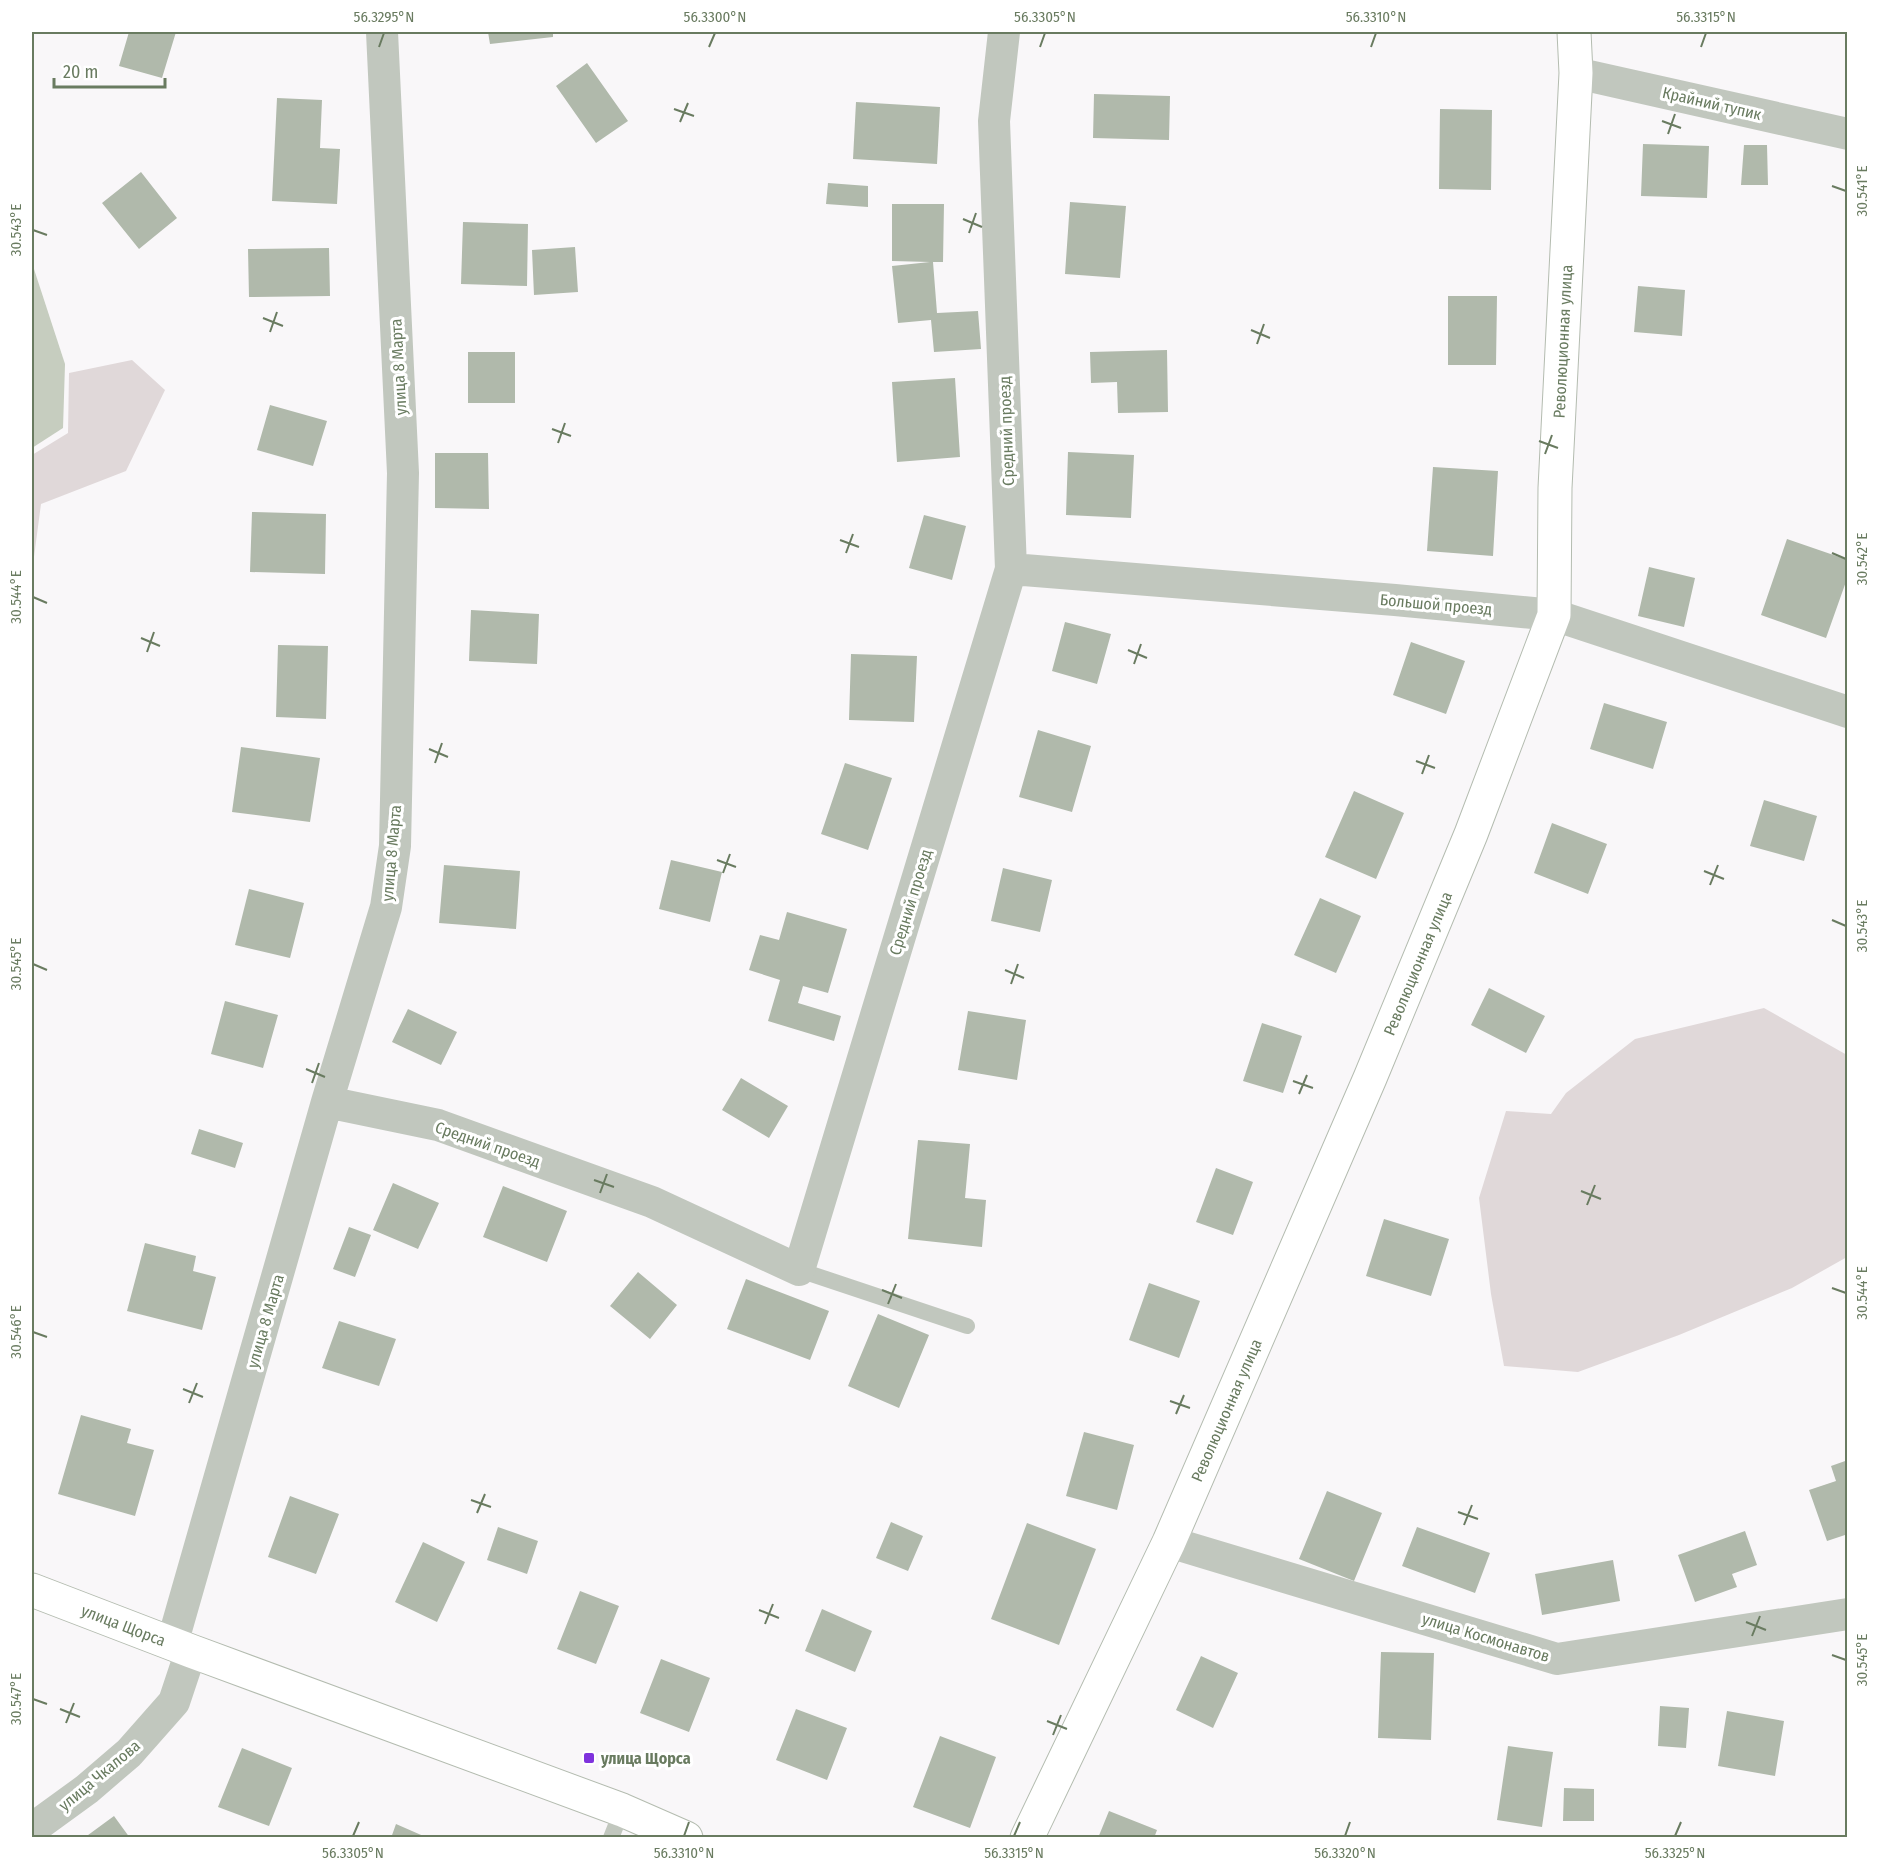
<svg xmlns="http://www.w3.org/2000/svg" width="1879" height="1869" viewBox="0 0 1879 1869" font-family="'Fira Sans Condensed',sans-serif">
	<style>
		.green { fill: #e0d8d9 }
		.water { fill: #c6cdbf }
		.building { fill: #b0b9ab }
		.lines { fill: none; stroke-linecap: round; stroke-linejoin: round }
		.secondary-casing { stroke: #b4bcb0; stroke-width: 35 }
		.lane { stroke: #c1c7be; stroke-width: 16 }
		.street { stroke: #c1c7be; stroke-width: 32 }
		.secondary { stroke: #fff; stroke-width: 33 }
		.ticks { fill: none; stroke: #697b60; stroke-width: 2 }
		.poi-dot { fill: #7f33dd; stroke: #fff; stroke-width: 2 }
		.labels { text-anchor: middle; stroke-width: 6; stroke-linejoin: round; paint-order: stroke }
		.street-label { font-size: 16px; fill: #697b60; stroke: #fff }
		.poi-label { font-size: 16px; font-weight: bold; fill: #697b60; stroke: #fff; text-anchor: start }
		.neatline { fill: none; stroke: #697b60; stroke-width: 2 }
		.ticks-label { font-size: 15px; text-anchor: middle; fill: #697b60 }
	</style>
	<rect width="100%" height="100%" fill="#f9f7f9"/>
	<path class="green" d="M132,360L165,390L126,471L41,504L32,572V455L68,433L69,373Z
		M1764,1008L1847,1055V1257L1792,1288L1679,1335L1578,1372L1504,1366L1491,1294L1479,1198L1506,1111L1551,1114L1566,1093L1635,1039Z"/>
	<path class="water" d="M32,263L65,364L63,428L32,448Z"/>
	<path class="building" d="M129,32H176L162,78L119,66Z
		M488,32H553V37L490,44Z
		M587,63L628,121L596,143L556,86Z
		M1094,94L1170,96L1169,140L1093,138Z
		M277,98L322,100L320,148L340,149L337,204L272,201Z
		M856,102L940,107L937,164L853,159Z
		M1440,109L1492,110L1491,190L1439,189Z
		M1643,144L1709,146L1707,198L1641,196Z
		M1744,145H1767L1768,185H1741Z
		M141,172L177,218L139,249L102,203Z
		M828,183L868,186V207L826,204Z
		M1070,202L1126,206L1120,278L1065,274Z
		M892,204H944L943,262H933L937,313L978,311L981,349L934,352L931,320L898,323L892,266L930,262L892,261Z
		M463,222L528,224L527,286L461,284Z
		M575,247L578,292L534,295L532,250Z
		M329,248L330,296L249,297L248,249Z
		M1638,286L1685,290L1682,336L1634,332Z
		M1448,296H1497L1496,365H1448Z
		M1167,350L1168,412L1118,413L1117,382L1091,383L1090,352Z
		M468,352H515V403H468Z
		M955,378L960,457L897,462L892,382Z
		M270,405L327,421L313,466L257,450Z
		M1068,452L1134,455L1131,518L1066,515Z
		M435,453H488L489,509L435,508Z
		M1433,467L1498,471L1493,556L1427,551Z
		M252,512L326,514L325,574L250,572Z
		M924,515L966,526L952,580L909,568Z
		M1787,539L1848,560V576L1826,638L1761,615Z
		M1649,567L1695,578L1684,627L1638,616Z
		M471,610L539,614L537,664L469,661Z
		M1065,622L1111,634L1097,684L1052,671Z
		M1411,642L1465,661L1446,714L1393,695Z
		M278,645L328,646L326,719L276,717Z
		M851,654L917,656L914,722L849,720Z
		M1604,703L1667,722L1653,769L1590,749Z
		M1038,730L1091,746L1072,812L1019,797Z
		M241,747L320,758L310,822L232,812Z
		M845,763L892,778L868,850L821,834Z
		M1354,791L1404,813L1376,879L1325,857Z
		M1764,800L1817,816L1804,861L1750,846Z
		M1552,823L1607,844L1588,894L1534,873Z
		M671,860L722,872L710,922L659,909Z
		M444,865L520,871L516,929L439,923Z
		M1003,868L1052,880L1040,932L991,921Z
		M249,889L304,903L290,958L235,945Z
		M1320,898L1361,916L1336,973L1294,955Z
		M787,912L847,929L828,993L803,986L798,1003L841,1016L834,1041L768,1021L780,980L749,970L760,935L779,940Z
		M1489,988L1545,1016L1526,1053L1471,1025Z
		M225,1001L278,1015L263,1068L211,1054Z
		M408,1009L457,1032L441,1065L392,1042Z
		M968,1011L1026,1020L1017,1080L958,1070Z
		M1262,1023L1302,1036L1283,1093L1243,1081Z
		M741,1078L788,1106L769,1138L722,1110Z
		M199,1129L243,1143L235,1168L191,1154Z
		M918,1140L970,1144L965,1198L986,1200L982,1247L908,1239Z
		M1216,1168L1253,1182L1233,1235L1196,1222Z
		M393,1183L439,1203L418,1249L373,1230Z
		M503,1186L567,1211L547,1262L483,1237Z
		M1384,1219L1449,1239L1431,1296L1366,1276Z
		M349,1227L371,1235L355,1277L333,1269Z
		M145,1243L196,1256L193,1271L216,1277L202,1330L127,1311Z
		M638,1272L677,1305L650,1339L610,1306Z
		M746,1279L829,1311L810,1360L727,1329Z
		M1149,1283L1200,1301L1179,1358L1129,1340Z
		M878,1314L929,1335L899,1408L848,1386Z
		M339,1321L396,1339L379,1386L322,1368Z
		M81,1415L131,1429L127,1443L154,1450L135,1516L58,1494Z
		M1084,1432L1134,1445L1117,1510L1066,1496Z
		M1848,1460V1534L1827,1541L1809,1490L1836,1481L1831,1466Z
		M1327,1491L1382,1513L1354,1581L1299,1559Z
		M290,1496L339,1514L316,1574L268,1557Z
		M891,1522L923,1536L908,1571L876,1558Z
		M1027,1523L1096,1549L1059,1645L991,1619Z
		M498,1527L538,1541L527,1574L487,1560Z
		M1417,1527L1490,1553L1475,1593L1402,1566Z
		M1745,1531L1757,1565L1732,1574L1737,1587L1695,1602L1678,1555Z
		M423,1542L465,1562L437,1622L395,1602Z
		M1613,1560L1620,1601L1542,1615L1535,1574Z
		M580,1591L619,1606L596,1664L557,1649Z
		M822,1609L872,1631L855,1672L805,1651Z
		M1381,1652L1434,1653L1431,1740L1378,1738Z
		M1201,1656L1238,1673L1213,1728L1176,1710Z
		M661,1659L710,1678L689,1732L640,1713Z
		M1660,1706L1689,1708L1686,1748L1658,1746Z
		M796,1709L847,1728L827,1780L776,1760Z
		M1727,1711L1784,1721L1775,1776L1718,1766Z
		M940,1736L996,1757L970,1828L913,1807Z
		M1508,1746L1553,1752L1542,1827L1497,1820Z
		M242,1748L292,1768L269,1826L218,1807Z
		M1564,1788L1594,1789V1821H1563Z
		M1109,1811L1157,1830L1154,1838H1098Z
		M114,1816L130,1838H84Z
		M396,1824L428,1838H391Z"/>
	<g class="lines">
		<defs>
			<g id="secondary">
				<path id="s1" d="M32,1590L191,1651L622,1810L686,1838"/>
				<path id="s2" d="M1027,1838L1169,1542L1370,1078L1471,834L1554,615L1555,488L1576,73L1574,32"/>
			</g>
		</defs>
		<use href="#secondary" class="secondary-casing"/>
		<path class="lane" d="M799,1270L967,1326
			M611,1838L622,1810"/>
		<path class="street" d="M1576,73L1848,134
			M1011,569L1395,600L1554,615L1848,712
			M327,1102L438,1125L652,1202L799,1270L1011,569L994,121L1004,32
			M1169,1542L1557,1659L1848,1614
			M172,1644L327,1102L386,907L395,846L403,473L382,32
			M32,1829L87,1789L129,1753L174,1702L191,1651"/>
		<use href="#secondary" class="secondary"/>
	</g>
	<path class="ticks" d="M379,47L384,33M709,47L715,33M1040,47L1045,33M1371,47L1376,33M1701,47L1706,33M674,109L694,116M1662,121L1681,128M680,122L688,103M1668,134L1675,114M1832,186L1846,191M963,219L982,227M33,230L47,235M969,233L976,213M263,318L283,326M1251,330L1270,338M270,332L277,312M1257,344L1264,324M552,429L571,436M1539,441L1558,448M558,443L565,423M1545,454L1552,435M840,540L859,547M846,553L853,534M1832,553L1846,559M33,597L47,603M141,638L160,646M1128,650L1147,658M147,652L154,632M1134,664L1141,644M429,749L448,757M1416,761L1435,768M435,763L442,743M1422,774L1429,755M717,860L736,867M1704,871L1724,879M723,873L730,854M1710,885L1718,865M1832,920L1846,926M33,964L47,970M1005,970L1024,978M1011,984L1018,964M306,1069L325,1077M1293,1081L1313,1088M312,1083L319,1063M1299,1094L1307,1075M594,1180L614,1187M1581,1191L1601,1199M600,1193L607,1174M1587,1205L1595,1185M1832,1288L1846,1293M882,1290L902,1298M888,1304L896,1284M33,1332L47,1337M183,1389L203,1397M1170,1401L1190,1408M189,1403L197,1383M1176,1414L1184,1395M471,1500L491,1507M1458,1512L1478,1519M477,1513L485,1494M1464,1525L1472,1505M759,1610L779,1618M1746,1622L1766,1630M765,1624L773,1604M1752,1636L1760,1616M1832,1655L1846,1660M33,1699L47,1704M60,1709L80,1717M1047,1721L1067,1729M66,1723L74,1703M1053,1735L1061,1715M353,1836L359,1822M684,1836L689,1822M1014,1836L1020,1822M1345,1836L1350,1822M1675,1836L1681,1822"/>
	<rect class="poi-dot" x="583" y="1752" width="12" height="12" rx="3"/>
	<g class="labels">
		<g class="street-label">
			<text transform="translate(1712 103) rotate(13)" y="6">Крайний тупик</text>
			<text dy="6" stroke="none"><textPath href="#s2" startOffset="1606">Революционная улица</textPath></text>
			<text transform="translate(398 367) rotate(-93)" y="6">улица 8 Марта</text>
			<text transform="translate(1006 431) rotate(-92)" y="6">Средний проезд</text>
			<text transform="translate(1436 604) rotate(5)" y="6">Большой проезд</text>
			<text transform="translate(391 853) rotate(-85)" y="6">улица 8 Марта</text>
			<text transform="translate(910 902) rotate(-73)" y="6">Средний проезд</text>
			<text dy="6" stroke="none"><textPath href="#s2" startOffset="958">Революционная улица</textPath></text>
			<text transform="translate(488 1144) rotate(19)" y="6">Средний проезд</text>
			<text transform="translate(265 1321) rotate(-74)" y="6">улица 8 Марта</text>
			<text dy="6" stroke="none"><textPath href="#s2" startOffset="472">Революционная улица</textPath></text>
			<text dy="6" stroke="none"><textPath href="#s1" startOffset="98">улица Щорса</textPath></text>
			<text transform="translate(1486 1637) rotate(17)" y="6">улица Космонавтов</text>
			<text transform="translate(99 1775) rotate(-40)" y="6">улица Чкалова</text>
		</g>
		<g class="poi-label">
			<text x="601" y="1764">улица Щорса</text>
		</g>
	</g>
	<rect width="1879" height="1869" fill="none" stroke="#ffffff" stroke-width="66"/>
	<path d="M54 78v9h111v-9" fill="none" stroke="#697b60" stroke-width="3"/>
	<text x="63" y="78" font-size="18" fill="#697b60" stroke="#ffffff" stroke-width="4.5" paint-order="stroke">20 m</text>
	<rect x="33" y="33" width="1813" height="1803" class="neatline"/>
	<g class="ticks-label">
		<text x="384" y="22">56.3295°N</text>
		<text x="715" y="22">56.3300°N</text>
		<text x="1045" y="22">56.3305°N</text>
		<text x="1376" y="22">56.3310°N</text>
		<text x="1706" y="22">56.3315°N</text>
		<text transform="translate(1862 191) rotate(-90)" y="5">30.541°E</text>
		<text transform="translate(16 230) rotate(-90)" y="5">30.543°E</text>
		<text transform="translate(1862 559) rotate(-90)" y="5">30.542°E</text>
		<text transform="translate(16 597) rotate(-90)" y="5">30.544°E</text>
		<text transform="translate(1862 926) rotate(-90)" y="5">30.543°E</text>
		<text transform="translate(16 964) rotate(-90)" y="5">30.545°E</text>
		<text transform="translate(1862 1293) rotate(-90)" y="5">30.544°E</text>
		<text transform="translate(16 1332) rotate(-90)" y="5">30.546°E</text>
		<text transform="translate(1862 1660) rotate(-90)" y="5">30.545°E</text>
		<text transform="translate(16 1699) rotate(-90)" y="5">30.547°E</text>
		<text x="353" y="1858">56.3305°N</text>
		<text x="684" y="1858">56.3310°N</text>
		<text x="1014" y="1858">56.3315°N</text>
		<text x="1345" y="1858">56.3320°N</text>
		<text x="1675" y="1858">56.3325°N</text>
	</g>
</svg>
